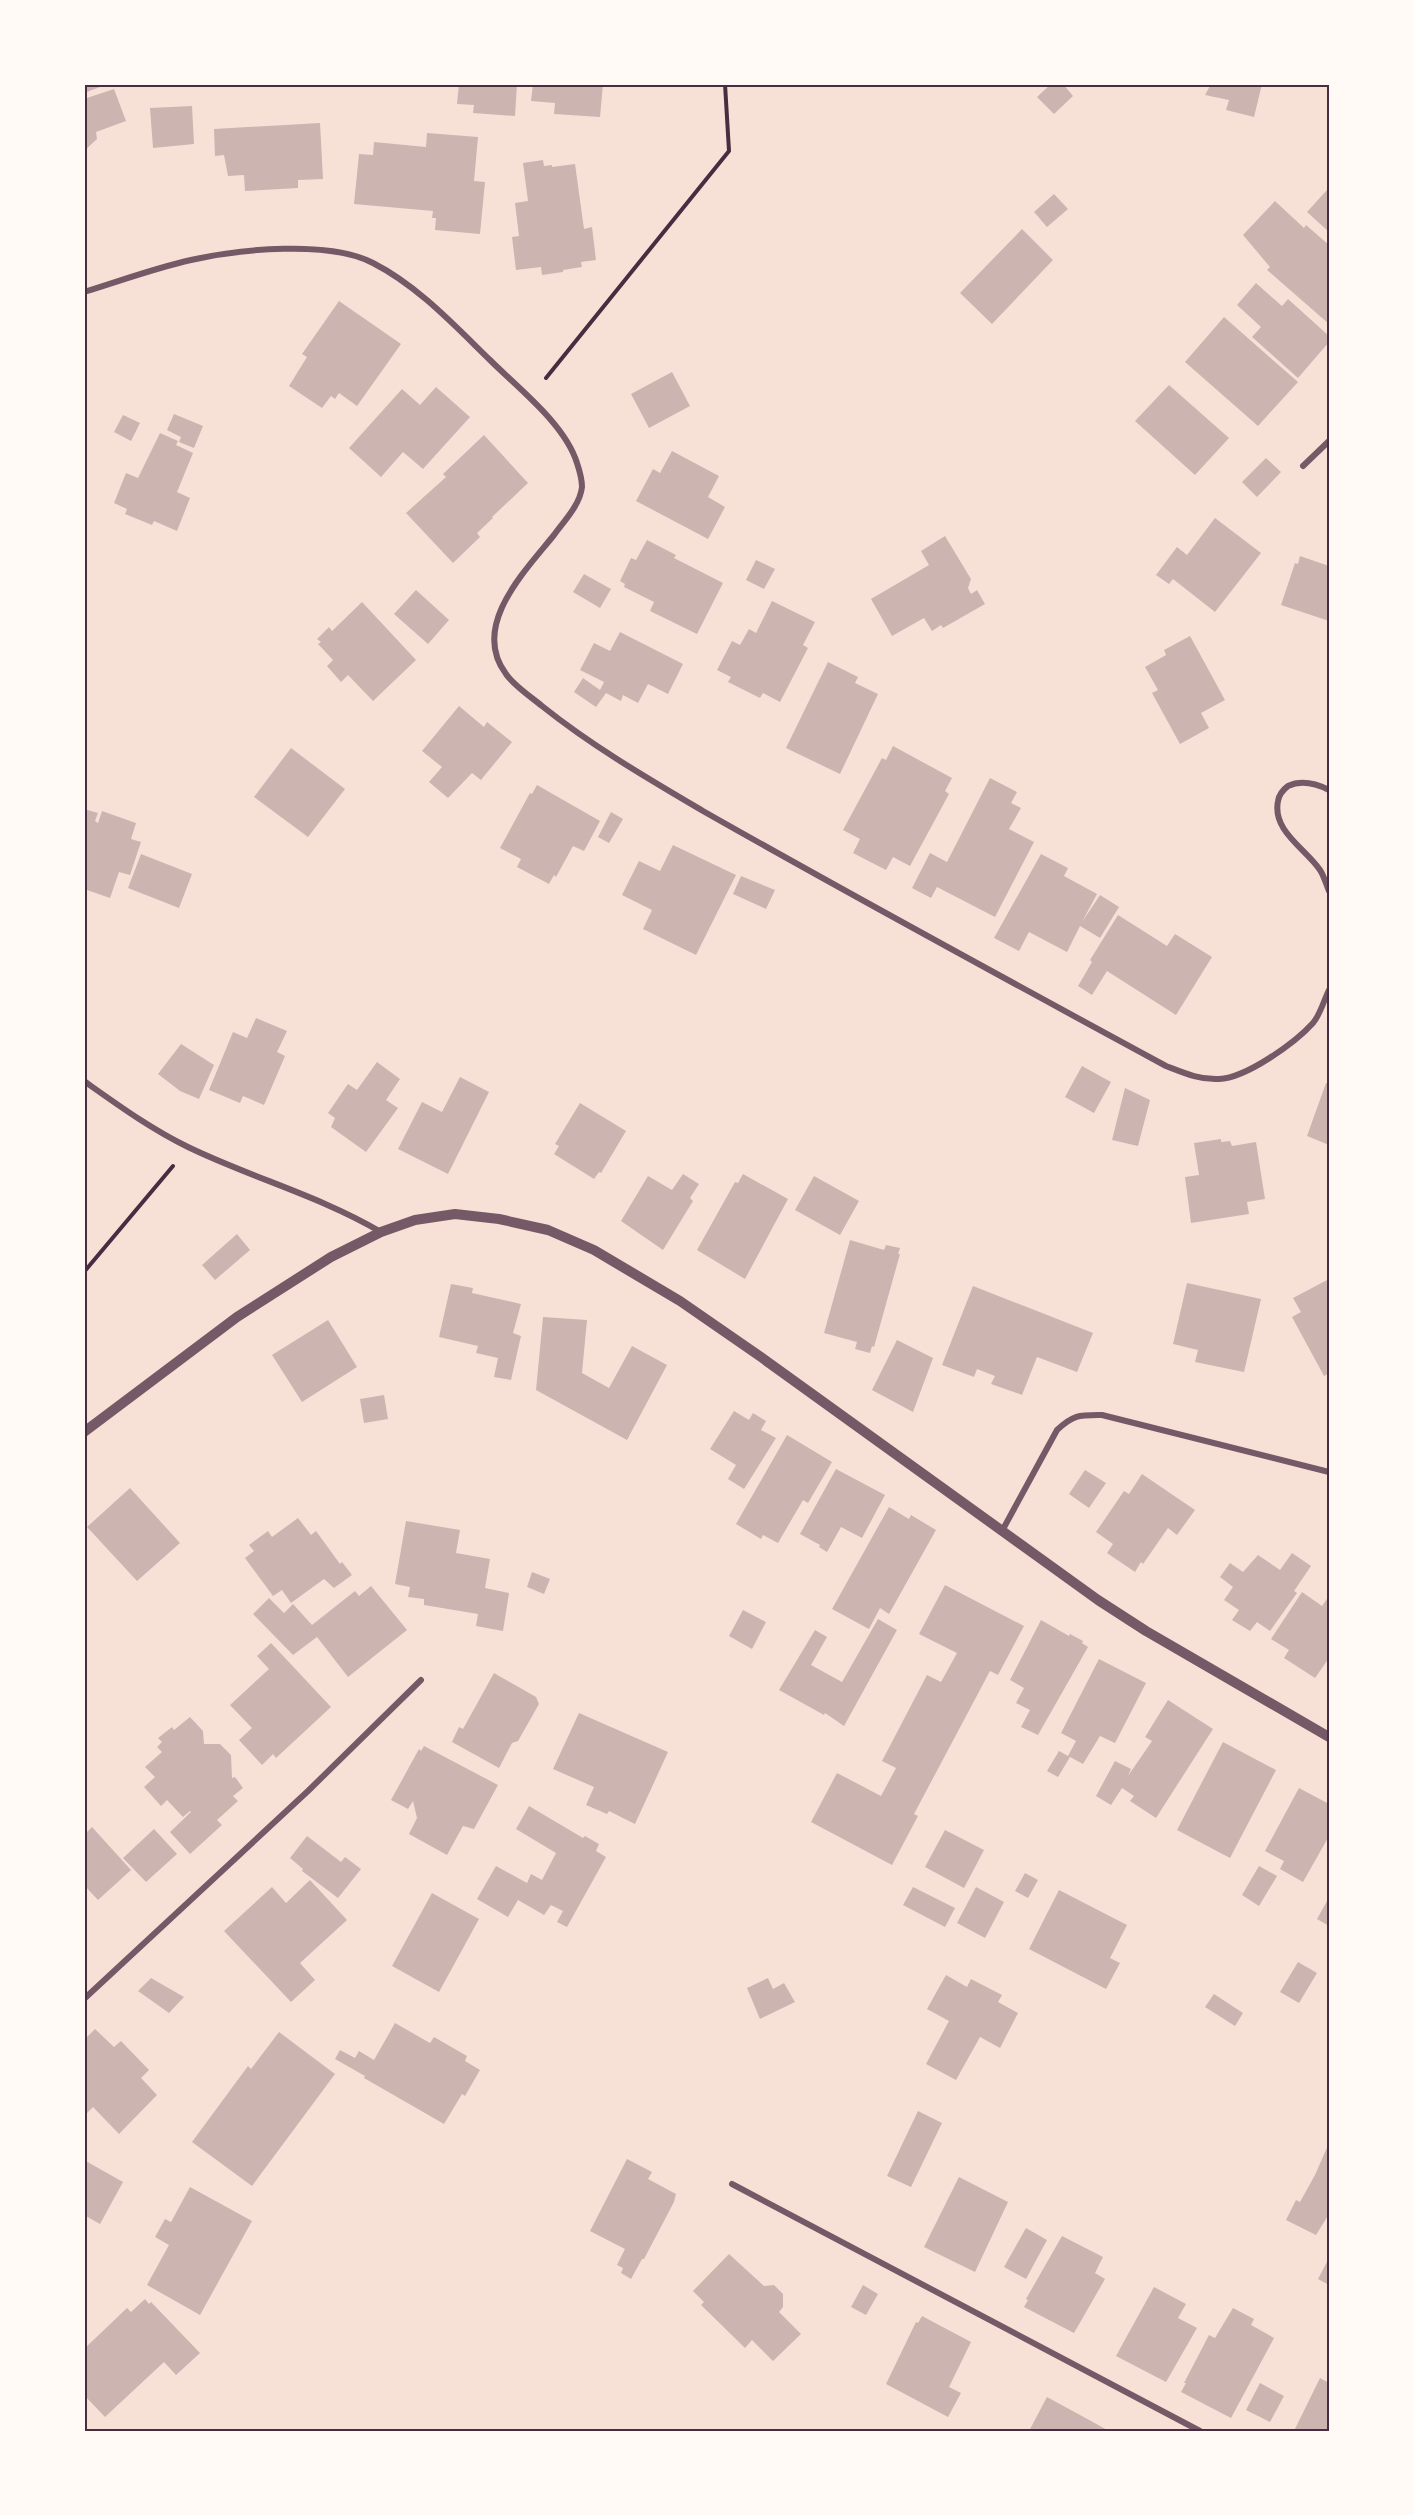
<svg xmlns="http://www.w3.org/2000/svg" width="1413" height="2515" viewBox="0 0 1413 2515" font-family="'PT Sans',sans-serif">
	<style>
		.building { fill: #ccb4b1 }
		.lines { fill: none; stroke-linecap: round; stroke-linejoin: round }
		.path { stroke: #4a2c40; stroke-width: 4 }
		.minor { stroke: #755966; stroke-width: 6 }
		.tertiary { stroke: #755966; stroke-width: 10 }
		.neatline { fill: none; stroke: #4a2c40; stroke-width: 2 }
	</style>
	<rect width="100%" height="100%" fill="#f7e1d7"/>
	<path class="building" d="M84,84H108L84,93Z
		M459,84H517L515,116L473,113L474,105L457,104Z
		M533,84H603L600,117L554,114L555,103L531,101Z
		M1051,84H1063L1073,96L1054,114L1037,97Z
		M1211,84H1262L1254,117L1226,110L1229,100L1205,95Z
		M114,89L126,121L96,132L97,139L84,151V99Z
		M192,106L194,144L153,148L150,108Z
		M320,123L323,179L298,180V188L245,191L244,175L228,176L224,155L215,156L214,129Z
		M427,133L478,137L474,181L485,182L480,234L435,230L436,218H432L433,211L354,204L359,154L373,155L374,142L426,147Z
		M543,160L544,166L552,165V167L575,164L584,229L592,227L596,260L581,262L582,267L563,270V272L542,275L541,267L516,270L512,237L519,236L515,203L528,201L523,163Z
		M1327,190L1329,192V232L1307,212Z
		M1054,194L1068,209L1047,227L1034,212Z
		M1275,201L1304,228L1306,225L1329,245V324L1267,270L1270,267L1243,235Z
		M1022,229L1053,260L992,324L960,293Z
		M1256,283L1282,306L1288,299L1329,336V342L1298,378L1252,337L1261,327L1237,305Z
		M339,301L401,344L357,406L339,393L335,399L331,396L322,408L289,386L307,357L302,354Z
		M1224,317L1298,382L1258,426L1185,362Z
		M672,372L690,406L649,428L631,394Z
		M1169,385L1229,438L1195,475L1135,421Z
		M436,387L470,417L423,469L403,452L381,477L349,448L402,389L420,405Z
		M174,414L203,426L194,448L179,442L181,437L167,430Z
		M123,415L140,423L131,441L114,432Z
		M160,433L178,441L176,445L193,453L177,492L190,498L177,531L154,521L152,525L125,514L127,509L114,503L126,473L138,478Z
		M484,435L528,483L492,517L493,518L477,533L480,537L453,563L406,513L446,477L443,474Z
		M672,451L719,476L708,497L725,507L708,539L636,501L653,469L660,473Z
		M1266,458L1281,472L1257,497L1242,482Z
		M1215,518L1261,553L1215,612L1173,579L1169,584L1156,575L1177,547L1187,555Z
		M945,536L971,579L968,588L971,594L977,590L985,604L943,628L941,625L932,631L924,618L892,636L871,599L929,565L921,551Z
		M647,540L676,555L674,558L723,583L697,634L650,611L654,602L624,587L625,584L620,581L631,558L636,560Z
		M1300,556L1329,566V621L1281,605L1295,563L1298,564Z
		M756,560L775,569L764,589L746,580Z
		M584,574L611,589L600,608L573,592Z
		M416,590L449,620L428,644L394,614Z
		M772,601L815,622L803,645L808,648L780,702L763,693L760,698L728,682L731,677L717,670L732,641L740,645L749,629L756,633Z
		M362,602L416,660L373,701L348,675L341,682L327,666L333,660L318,644L321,642L317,639L329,627L332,631Z
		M620,632L683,664L668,694L648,684L638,703L623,695L621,701L606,693L596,707L574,692L583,678L600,690L604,682L580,670L594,643L610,651Z
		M1190,636L1225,700L1201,713L1209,728L1180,744L1152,693L1158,690L1145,667L1166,655L1164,650Z
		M828,662L858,677L855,683L878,694L840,774L786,748Z
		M459,706L484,727L487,722L512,742L481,780L472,773L448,798L429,782L442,767L422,751Z
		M893,746L952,778L945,791L949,794L910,866L893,857L886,870L853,853L860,839L843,830L882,758L886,760Z
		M291,748L345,789L308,837L254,797Z
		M990,778L1017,792L1011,803L1021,808L1009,829L1034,842L995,917L937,887L931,898L912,888L930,853L947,862Z
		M537,785L600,821L584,851L573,846L556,877L554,875L549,884L517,867L521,859L500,848L530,793L532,794Z
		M84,809L98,813L95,821L98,823L102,811L136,823L131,839L141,842L130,875L119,872L110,898L84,889Z
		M611,812L623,819L609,843L598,837Z
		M673,845L736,875L696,955L643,929L652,910L622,895L639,861L660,871Z
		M141,854L192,874L179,908L128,888Z
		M1041,854L1068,868L1064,876L1097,894L1082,922L1100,895L1119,907L1100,938L1080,926L1067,952L1029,932L1019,951L994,938Z
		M741,876L775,890L766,909L733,894Z
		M1118,915L1167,946L1175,934L1212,957L1176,1015L1107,971L1092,995L1078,986L1092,962L1090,960Z
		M256,1018L287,1031L277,1052L285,1056L264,1105L243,1096L240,1103L209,1090L233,1032L247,1038Z
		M181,1044L214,1065L199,1099L180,1091L158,1074Z
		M377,1062L400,1079L386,1100L398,1108L366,1152L331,1127L335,1118L328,1113L348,1084L357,1090Z
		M1082,1066L1111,1082L1094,1113L1065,1097Z
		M460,1077L489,1092L448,1174L398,1149L422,1102L442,1112Z
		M1326,1083L1329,1084V1145L1307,1136Z
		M1125,1088L1150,1100L1138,1146L1112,1140Z
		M580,1103L626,1131L601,1173L599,1172L594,1179L554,1154L559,1146L555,1144Z
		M1221,1139V1142L1230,1141L1232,1146L1256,1142L1265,1199L1247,1202L1249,1214L1191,1223L1185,1177L1199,1175L1194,1143Z
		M683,1174L699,1184L690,1198L693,1201L663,1250L621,1221L648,1176L672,1190Z
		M743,1174L788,1199L745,1279L697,1250L735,1182L738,1183Z
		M814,1176L859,1201L840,1235L795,1210Z
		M237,1234L250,1250L215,1280L202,1265Z
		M850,1240L884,1250L886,1245L900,1248L898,1254H900L874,1347L872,1346L870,1353L855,1349L857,1342L824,1333Z
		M1329,1279V1373L1324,1376L1292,1317L1301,1312L1293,1298Z
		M1187,1283L1261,1299L1244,1372L1195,1362L1198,1350L1173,1344Z
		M451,1284L473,1288L472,1293L521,1304L513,1333L521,1336L511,1380L494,1377L498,1358L476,1353L478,1346L439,1337Z
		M973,1286L1093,1333L1077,1372L1037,1357L1022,1395L991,1384L995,1376L977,1369L974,1377L942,1365Z
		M543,1317L587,1320L582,1373L609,1388L632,1346L667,1365L627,1440L536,1390Z
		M328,1320L357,1367L302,1402L272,1355Z
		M897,1340L933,1358L913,1412L872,1390Z
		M384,1395L388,1419L364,1423L360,1399Z
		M734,1411L749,1420L753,1413L766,1421L761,1430L776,1438L744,1489L728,1479L736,1465L710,1449Z
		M787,1435L832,1462L808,1503L803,1500L778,1543L763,1535L761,1539L736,1524Z
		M836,1469L885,1495L862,1538L841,1527L827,1552L819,1547L820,1545L800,1534Z
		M1085,1470L1106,1483L1089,1508L1069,1494Z
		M1142,1474L1195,1510L1177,1535L1168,1528L1143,1564L1141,1562L1135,1572L1107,1553L1113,1544L1096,1532L1124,1491L1129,1494Z
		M130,1488L180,1543L137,1581L87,1527Z
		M889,1507L909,1519L911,1515L936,1530L889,1614L880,1608L869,1629L832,1609Z
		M298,1518L311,1535L316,1531L340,1564L342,1562L352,1575L334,1588L324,1579L291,1603L282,1590L273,1596L245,1558L254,1551L249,1545L268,1531L272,1537Z
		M406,1521L460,1530L456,1553L490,1559L485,1588L509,1593L503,1631L476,1626L478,1614L424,1605V1599L408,1597L410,1587L395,1584Z
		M1292,1553L1311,1566L1294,1591L1297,1593L1270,1631L1257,1622L1250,1631L1232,1620L1239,1610L1224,1600L1233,1587L1220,1577L1230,1563L1243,1572L1258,1555L1280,1570Z
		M532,1572L550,1579L544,1594L527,1587Z
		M945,1585L1024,1626L998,1675L990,1671L914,1814L918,1816L892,1865L811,1822L837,1773L881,1796L896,1768L882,1761L927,1675L941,1682L957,1653L919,1634Z
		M371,1586L407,1630L348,1677L317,1637L293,1655L253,1614L269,1598L284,1613L293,1604L312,1625L355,1591L359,1596Z
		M1302,1592L1322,1606L1329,1596V1658L1315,1678L1284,1658L1289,1650L1271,1639Z
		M743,1610L766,1622L752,1649L729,1636Z
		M878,1619L897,1630L844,1726L825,1713L824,1715L779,1690L815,1630L827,1637L811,1665L842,1682Z
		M1041,1620L1069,1636L1070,1634L1083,1641L1082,1643L1088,1647L1038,1735L1021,1727L1030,1710L1016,1703L1024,1688L1010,1680Z
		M271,1643L331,1707L276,1758L273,1754L262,1765L239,1740L252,1728L230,1705L269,1669L257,1656Z
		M1099,1659L1146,1683L1115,1743L1100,1736L1083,1764L1070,1757L1058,1777L1047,1771L1059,1751L1068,1756L1076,1741L1061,1733Z
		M494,1673L536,1697L539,1704L518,1741L512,1743L499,1768L452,1742L459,1727L463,1729Z
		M1168,1700L1213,1729L1156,1818L1130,1801L1134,1796L1122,1788L1111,1805L1096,1796L1115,1761L1131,1769L1128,1776L1152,1741L1145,1737Z
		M579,1713L668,1752L635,1824L609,1811L607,1814L586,1805L594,1787L553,1769Z
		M190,1717L203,1731L204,1744H220L231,1755L232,1778L235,1777L243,1788L233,1796L238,1801L217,1820L222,1825L190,1854L170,1832L191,1812L190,1811L183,1817L167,1800L161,1806L144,1787L155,1777L145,1767L162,1752L157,1747L162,1742L158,1738L172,1727L174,1730Z
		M1223,1742L1276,1770L1230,1858L1177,1830Z
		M424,1746L498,1785L474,1829L463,1826L447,1855L409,1834L417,1818L413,1801L408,1809L391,1800L419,1749L421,1751Z
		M1299,1788L1329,1804V1836L1303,1882L1280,1869L1284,1861L1265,1851Z
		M529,1806L583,1838L585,1836L599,1844L596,1851L606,1857L567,1927L557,1922L563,1911L551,1905L544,1915L518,1900L508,1917L477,1899L496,1866L527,1883L531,1874L542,1880L556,1853L516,1829Z
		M92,1827L131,1870L98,1900L84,1885V1835Z
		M154,1829L177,1854L146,1882L123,1858Z
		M945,1830L984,1850L964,1888L925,1867Z
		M307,1836L341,1862L345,1857L361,1869L338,1898L302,1871L303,1869L290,1858Z
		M1259,1866L1277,1876L1259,1906L1242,1895Z
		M1025,1873L1038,1880L1028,1898L1015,1891Z
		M310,1880L347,1920L300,1963L315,1980L291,2002L224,1931L272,1887L286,1903Z
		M913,1887L955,1908L945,1927L903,1905Z
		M976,1887L1004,1902L985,1938L957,1923Z
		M1059,1890L1127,1925L1110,1958L1120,1963L1106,1989L1029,1949Z
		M432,1893L479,1919L439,1992L392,1966Z
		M1327,1901L1329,1903V1926L1317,1919Z
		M1298,1962L1317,1973L1299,2003L1280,1992Z
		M946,1975L967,1987L971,1979L1002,1995L998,2002L1018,2013L1000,2048L980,2037L956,2080L926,2064L949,2021L927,2009Z
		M151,1978L184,1997L169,2013L138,1991Z
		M768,1978L773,1989L784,1983L795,2002L760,2019L747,1988Z
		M1214,1994L1243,2013L1235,2026L1205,2007Z
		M395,2023L430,2043L434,2037L467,2056L465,2061L480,2070L465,2096L462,2094L444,2124L364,2078L365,2076L335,2059L340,2050L355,2058L359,2051L374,2060Z
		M95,2029L114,2047L121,2041L149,2070L141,2078L157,2095L119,2134L93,2107L87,2113L84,2111V2040Z
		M279,2032L335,2074L252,2186L192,2142L248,2066L251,2069Z
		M918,2111L942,2123L911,2187L887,2176Z
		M1329,2143V2214L1316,2235L1286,2220L1296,2200L1300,2202L1315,2175Z
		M627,2159L652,2172L648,2179L676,2194L674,2202L644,2259H642L631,2279L621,2273L623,2268L617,2265L625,2249L590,2231Z
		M84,2160L123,2182L100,2224L84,2215Z
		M959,2177L1008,2202L975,2272L924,2247Z
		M190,2187L252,2221L200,2315L147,2285L169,2245L155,2237L165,2219L171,2222Z
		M1026,2228L1047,2240L1026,2279L1004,2267Z
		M1062,2236L1103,2257L1095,2273L1105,2279L1074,2333L1024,2307L1028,2300L1026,2299Z
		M729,2254L764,2286L774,2285L783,2294V2307L779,2312L801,2334L773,2361L752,2340L745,2348L701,2305L704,2302L693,2291Z
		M1329,2258V2285L1318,2279Z
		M863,2285L878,2294L866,2315L851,2307Z
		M1154,2287L1186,2304L1178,2318L1197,2328L1166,2382L1116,2356Z
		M145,2299L149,2304L151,2302L200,2353L176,2375L164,2362L105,2417L84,2395V2349L127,2308L131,2312Z
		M1233,2308L1254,2319L1251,2325L1274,2338L1231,2418L1181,2392L1186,2383H1184L1209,2335L1215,2338Z
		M922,2316L971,2342L949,2387L961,2393L948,2417L886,2384L916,2322L918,2323Z
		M1320,2378L1329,2383V2431H1294Z
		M1260,2383L1284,2396L1270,2422L1246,2410Z
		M1047,2397L1091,2421L1109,2431H1029Z"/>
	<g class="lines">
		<path class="path" d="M546,378L729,151L725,84
			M84,1272L173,1166"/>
		<path class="minor" d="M84,292C120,281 155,268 191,260C240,249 329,240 373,263C418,286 454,325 490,360C518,388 565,424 577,463C579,469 582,480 582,487C580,505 564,521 554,535C525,571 470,626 506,674C514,686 530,696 542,706C592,746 647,778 703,811C856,898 1011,982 1166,1066C1184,1073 1200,1080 1219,1079C1246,1078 1295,1043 1313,1023C1320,1015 1324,1000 1329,990
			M1303,466L1329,441
			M1329,790C1317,784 1301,780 1288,786C1284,789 1279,795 1278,801C1272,831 1305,848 1320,870C1324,876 1326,884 1329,891
			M84,1081C118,1105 151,1129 188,1147C252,1178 320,1196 381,1232
			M1002,1531L1057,1430C1074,1414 1080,1415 1102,1415L1329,1472
			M84,1999L308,1791L421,1680
			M732,2184L1200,2431"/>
		<path class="tertiary" d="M84,1432L237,1317L331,1257L381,1232L415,1220L455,1214L499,1219L548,1230L594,1250L680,1301L761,1357L1098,1600L1146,1631L1329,1737"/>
	</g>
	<rect width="1413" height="2515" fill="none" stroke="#fffaf5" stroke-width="171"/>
	<rect x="86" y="86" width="1242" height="2344" class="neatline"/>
</svg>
